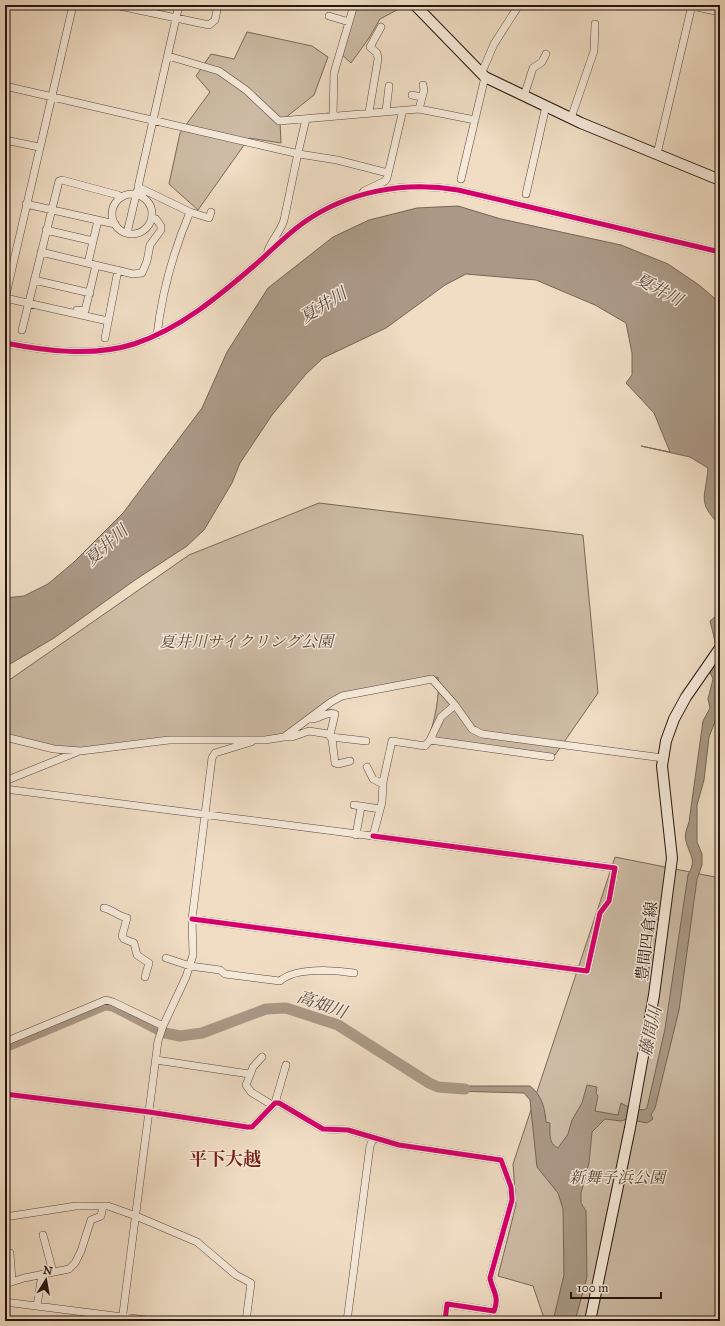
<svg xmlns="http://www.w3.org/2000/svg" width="725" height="1326" viewBox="0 0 725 1326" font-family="'IM FELL Great Primer','Noto Serif JP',serif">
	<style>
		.green { fill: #cdbba5; stroke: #78685a }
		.water { fill: #ab9987; stroke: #756557 }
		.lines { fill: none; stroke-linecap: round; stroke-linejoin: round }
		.river { stroke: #ab9987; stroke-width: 11 }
		.street-casing { stroke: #57483d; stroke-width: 8 }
		.secondary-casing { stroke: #241610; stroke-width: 12 }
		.street { stroke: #f5e9d9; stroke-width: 7 }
		.secondary { stroke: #f5e9d9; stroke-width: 10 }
		.cycleway-casing { stroke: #f5e9d9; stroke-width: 8 }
		.cycleway { stroke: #d6006c; stroke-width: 5 }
		.labels { text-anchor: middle; stroke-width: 3; stroke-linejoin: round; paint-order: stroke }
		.park-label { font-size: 16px; font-style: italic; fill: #57483d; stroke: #f5e9d9 }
		.street-label { font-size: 16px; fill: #241610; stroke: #f5e9d9 }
		.water-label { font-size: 17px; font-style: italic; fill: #5a4a40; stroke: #f5e9d9 }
		.quarter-label { font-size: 18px; font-weight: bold; fill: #7a1f14; stroke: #f5e9d9 }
	</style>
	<rect width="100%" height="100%" fill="#f0ddc4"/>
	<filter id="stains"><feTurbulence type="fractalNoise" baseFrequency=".005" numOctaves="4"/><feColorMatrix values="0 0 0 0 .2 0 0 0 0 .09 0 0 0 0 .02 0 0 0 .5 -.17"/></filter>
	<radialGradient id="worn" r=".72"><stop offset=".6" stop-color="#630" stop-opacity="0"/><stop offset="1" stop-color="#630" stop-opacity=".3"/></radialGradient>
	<path class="green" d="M358,5H406L380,19L369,38L351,63L340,53Z
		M247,32L312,46L328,57L314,95L280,122L281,143L249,138L198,210L169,184L180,133L210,92L196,76L211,54L234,59Z
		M319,503L583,535L598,693L555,755L428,738C435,722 440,694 438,677L342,696L286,738L170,741L67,755L5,740V683L189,555Z
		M615,857L720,878V1308L716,1321H545L533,1286L498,1276L516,1205L513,1164Z"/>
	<path class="water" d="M458,206L501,219L621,245L668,264L699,285L720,303V525C696,501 706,498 708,468L690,457L641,446L670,452L654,413L626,383L632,375V353L626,323L595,305L536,280L466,274L445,285L386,328L323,358L306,374L272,415L240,463L232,483L204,530L187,546L135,580L54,638L5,667V598L24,596L48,584L74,562L123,513L202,408L227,352L268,288L333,237L369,220L417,208Z
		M720,613V720L716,719L709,737L704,780L697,805V842L702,854V865L697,879L679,1010L655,1108L651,1115L653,1119L647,1123L627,1119L621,1121L605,1119L592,1132L589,1163L581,1193V1203L586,1211L587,1277L575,1321H553L564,1275L563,1209L558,1193L537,1167L530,1100L524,1093L451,1091V1086H530C542,1095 545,1109 546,1122L550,1123C550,1132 548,1144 558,1148L568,1134L572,1120L582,1103L587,1085L597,1087L596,1093L598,1096L595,1111L618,1115L621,1103L630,1108L644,1110L647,1108L665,1029L688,875C697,859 690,857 686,841C684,835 687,828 689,822L703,721L710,708L708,699L713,679L710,672C721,658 714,637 710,621Z"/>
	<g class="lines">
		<path class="river" d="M5,1047L105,1005L113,1006L165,1033L180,1036L202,1033L266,1009L286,1008L338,1025L429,1083L438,1087L465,1089"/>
		<defs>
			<path id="street" d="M115,5L209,25L215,20L218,5
				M692,6L720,12
				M329,16L349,22
				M168,56L219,71L246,90L279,121L419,109L475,120
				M482,72L494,44L519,5
				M5,86L299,154L337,160L388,173
				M412,95L422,97
				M524,96L533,68L542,62L546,54
				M419,109L424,90L423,85
				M386,111L389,86
				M369,112L378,59L377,53L370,47L381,27
				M333,116L334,73L354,5
				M571,118L594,51L595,24
				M5,140L39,147
				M298,153L306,119
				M657,154L692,5
				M461,179L485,77
				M526,194L546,106
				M112 214a20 20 0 1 1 40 0a20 20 0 1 1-40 0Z
				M361,195L364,191L385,181L387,178L403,110
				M26,204L115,224
				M190,212L209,218L211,212
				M46,230L93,241
				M127,233L137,191
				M41,252L133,274L142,273L147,261L150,245L161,230V226L156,219L152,218
				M267,254C270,241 280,233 284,220L298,153
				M88,263L98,220
				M34,280L90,293
				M5,298L108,321
				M5,299L73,5
				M77,310L85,311L96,265
				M22,330L59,181L62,180L118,195L121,197
				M157,335C162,292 173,252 190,212L138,187L179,5
				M105,338L118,270
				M5,343C46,351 93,357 134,344C180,329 219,296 255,265C271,251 285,236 303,223C348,191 404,181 458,190L720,252
				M311,719C320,719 326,711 335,714L330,735
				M5,737L54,749L81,751L169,740H265L284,737L331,702L342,696L432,679L455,705L472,729L482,734L663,758
				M284,737H292L309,731L328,734L332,739L335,763L338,764L350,761
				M331,737L366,741
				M430,740L551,757
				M367,767L373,779L383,784
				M5,781L77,752
				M5,789L373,836L382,802L383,782L392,741L425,746L430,740L441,717L455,705
				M354,805L380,809
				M356,835L361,807
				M104,908C113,910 118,916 127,918L122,936L124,939L134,943L137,955L149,963L145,977
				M192,919L587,971L600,913L609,901L615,868L373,836
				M166,958L190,966L220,970L225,974L280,981C295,967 335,970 354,973
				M5,1042L106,1000L113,1002L163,1026
				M262,1057L253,1067L246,1085L251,1092L272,1105
				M156,1060L249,1074
				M5,1094L149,1112L247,1127H252L275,1103H279L323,1129L348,1130L399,1145L501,1160L511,1187L512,1200L490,1278C492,1290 500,1296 494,1311L447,1304L445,1321
				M275,1103L286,1065
				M5,1217L76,1206H108L136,1216L197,1242L236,1275L251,1283L246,1321
				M43,1235L53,1272
				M10,1253L12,1281
				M5,1284L24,1278L69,1269L75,1263L81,1251L91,1220L101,1216L103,1206
				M5,1302L154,1321
				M37,1306L42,1274
				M122,1321L158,1041L163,1026L186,977L193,955L192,919L212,758L215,753L251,742
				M347,1321L370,1146L373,1139"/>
			<path id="secondary" d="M415,5L485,77L581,123L720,180
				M590,1321L630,1128L654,995L672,858L662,766L666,741L674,719L686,697L720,648"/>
		</defs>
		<use href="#street" class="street-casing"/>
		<use href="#secondary" class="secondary-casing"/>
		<use href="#street" class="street"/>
		<use href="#secondary" class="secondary"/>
		<defs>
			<path id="cycleway" d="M5,343C46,351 93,357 134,344C180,329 219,296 255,265C271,251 285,236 303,223C348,191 404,181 458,190L720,252
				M192,919L587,971L600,913L609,901L615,868L373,836
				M5,1094L149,1112L247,1127H252L275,1103H279L323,1129L348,1130L399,1145L501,1160L511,1187L512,1200L490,1278C492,1290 500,1296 494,1311L447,1304L445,1321"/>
		</defs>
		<use href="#cycleway" class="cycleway-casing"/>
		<use href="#cycleway" class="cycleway"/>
	</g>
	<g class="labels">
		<g class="park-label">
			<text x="246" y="647">夏井川サイクリング公園</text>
			<text x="617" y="1183">新舞子浜公園</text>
		</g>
		<g class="street-label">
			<text transform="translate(646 941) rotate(-83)" y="6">豊間四倉線</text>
		</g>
		<g class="water-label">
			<text transform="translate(659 289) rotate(28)" y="6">夏井川</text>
			<text transform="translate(323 305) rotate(-32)" y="6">夏井川</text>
			<text transform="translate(106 545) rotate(-42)" y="6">夏井川</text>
			<text transform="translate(322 1004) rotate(20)" y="6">高畑川</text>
			<text transform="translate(650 1031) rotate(-78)" y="6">藤間川</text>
		</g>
		<g class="quarter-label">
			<text x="225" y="1165">平下大越</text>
		</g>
	</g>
	<rect width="725" height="1326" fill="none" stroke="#f0ddc4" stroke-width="20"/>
	<rect x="6" y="6" width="713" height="1314" fill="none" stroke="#241610" stroke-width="2"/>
	<rect x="10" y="10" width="705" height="1306" fill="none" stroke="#241610"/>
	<g transform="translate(46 1280) rotate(11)" stroke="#f5e9d9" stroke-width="3" paint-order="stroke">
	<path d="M0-3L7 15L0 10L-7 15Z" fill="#241610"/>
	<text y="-6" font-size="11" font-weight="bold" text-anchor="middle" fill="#241610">N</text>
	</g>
	<path d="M571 1292v6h90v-6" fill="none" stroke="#241610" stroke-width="2"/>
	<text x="577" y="1292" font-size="12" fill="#241610" stroke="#f5e9d9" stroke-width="3" paint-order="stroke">100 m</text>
	<rect width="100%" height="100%" filter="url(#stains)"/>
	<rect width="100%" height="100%" fill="url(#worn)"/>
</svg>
